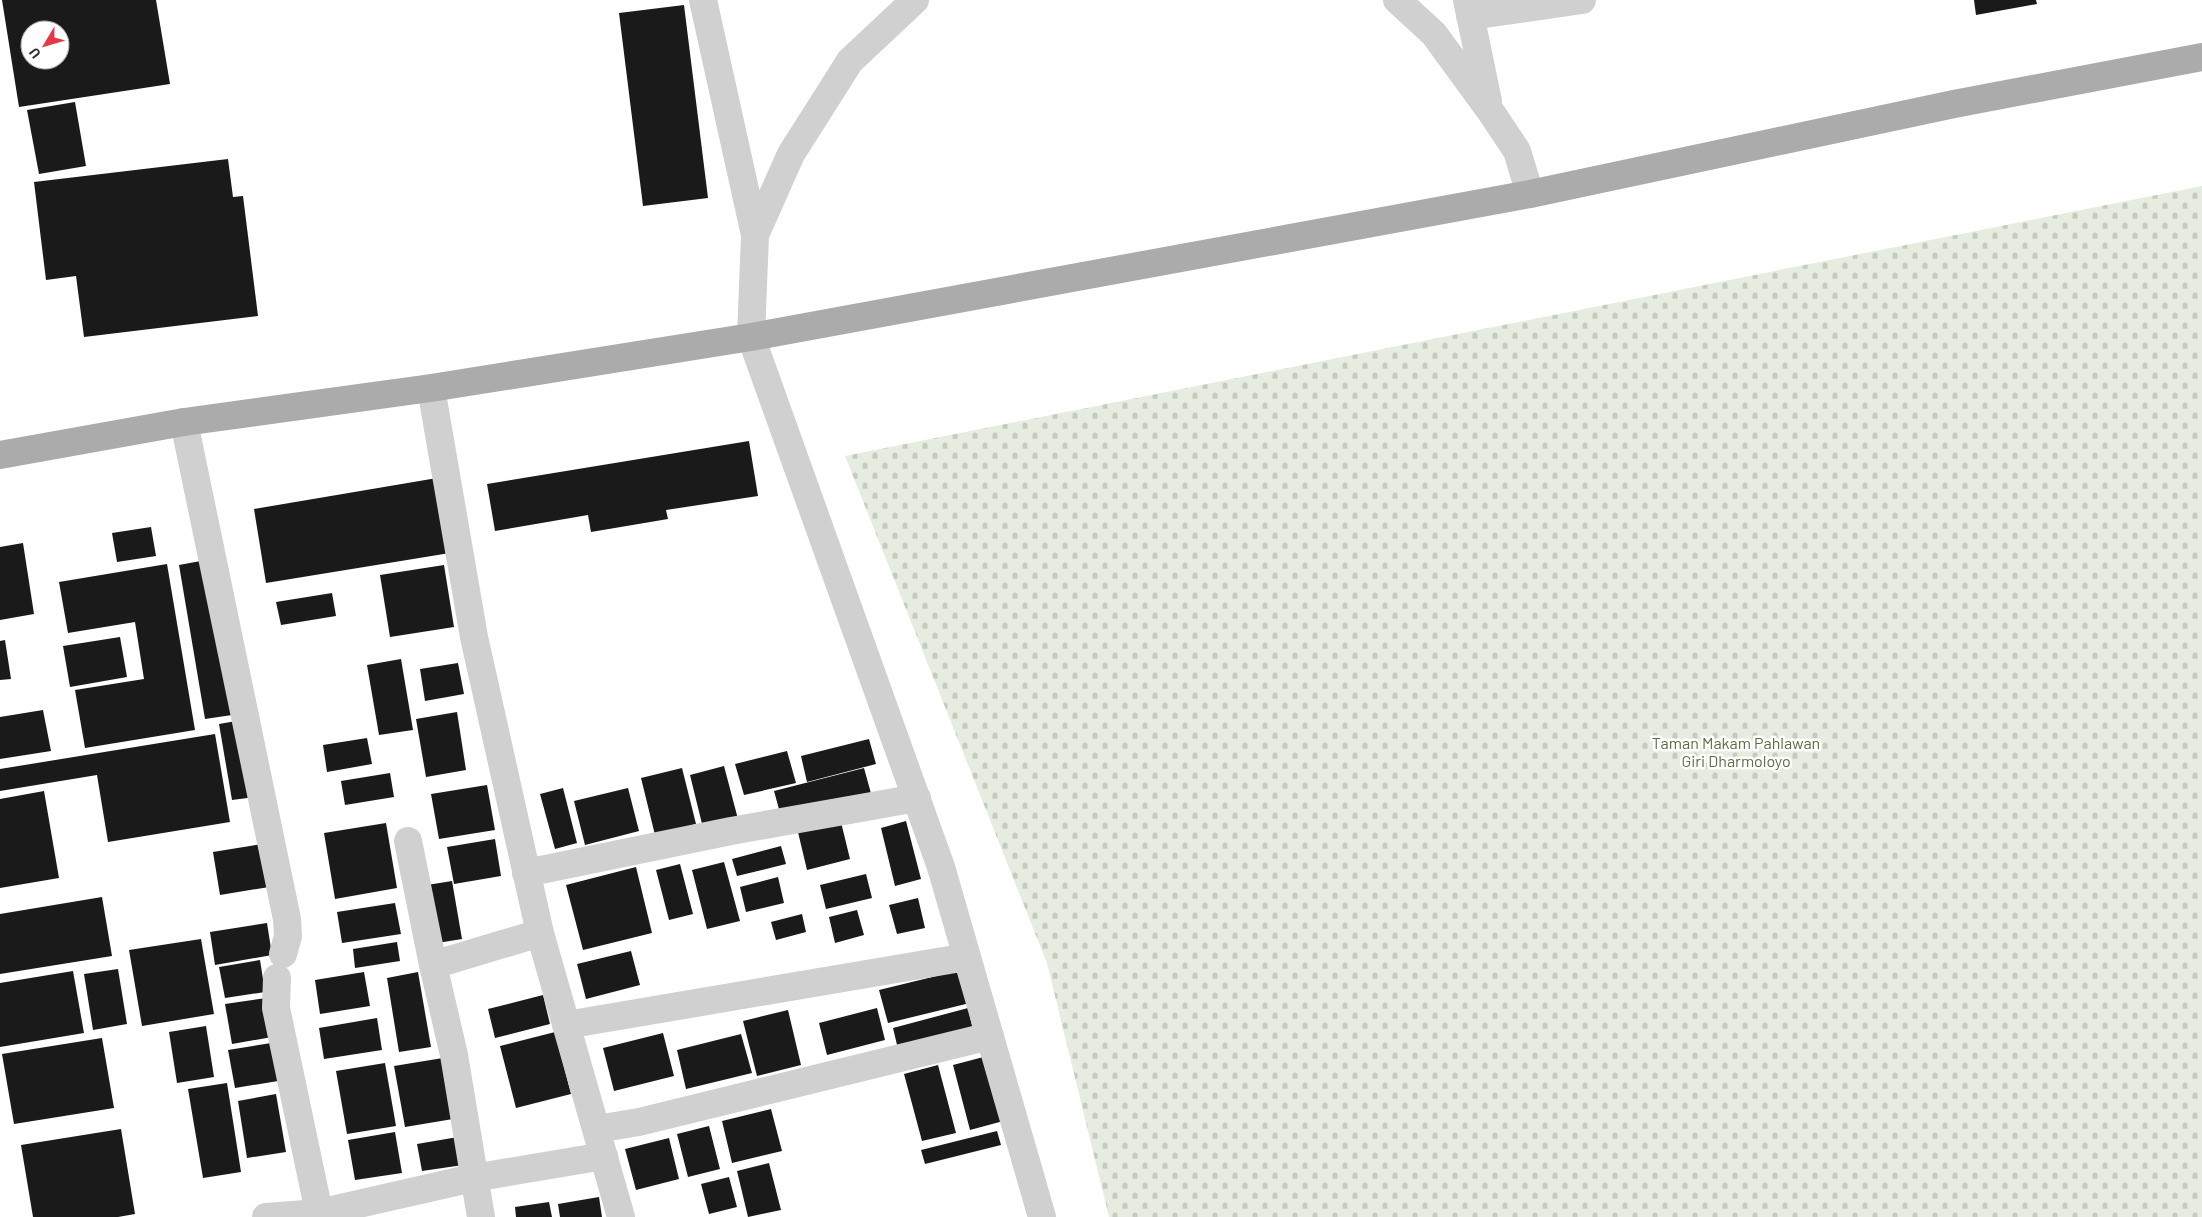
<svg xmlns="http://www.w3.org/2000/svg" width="2202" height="1217" viewBox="0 0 2202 1217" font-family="Barlow,sans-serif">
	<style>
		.cemetery { fill: url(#cemetery-stones) }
		.building { fill: #1a1a1a; fill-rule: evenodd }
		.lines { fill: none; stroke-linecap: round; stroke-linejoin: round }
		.minor { stroke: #d0d0d0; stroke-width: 28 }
		.major { stroke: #ababab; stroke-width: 28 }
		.labels { text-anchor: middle; stroke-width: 5; stroke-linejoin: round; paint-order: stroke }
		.park-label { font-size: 16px; fill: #56703f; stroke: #fff }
	</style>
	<defs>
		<pattern id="cemetery-stones" width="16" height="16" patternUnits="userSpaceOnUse" patternTransform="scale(1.25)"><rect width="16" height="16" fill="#e6ecdf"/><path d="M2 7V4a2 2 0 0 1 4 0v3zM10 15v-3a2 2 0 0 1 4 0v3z" fill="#c6cbc0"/></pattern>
	</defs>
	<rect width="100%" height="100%" fill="#fff"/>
	<path class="cemetery" d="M2202,186V1217H1109L1047,963L845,456Z"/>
	<path class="building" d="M2,0H156L170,84L19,107ZM30,30H60V60H30Z
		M1974,0H2036L2037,4L1976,15Z
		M684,5L708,198L643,206L619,13Z
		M75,102L86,166L39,174L27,110Z
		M228,159L233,197L243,196L258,316L84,337L76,276L46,280L34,182Z
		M749,441L758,496L666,510L668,519L591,532L588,515L495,531L487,484Z
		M443,477L456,552L266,583L254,509Z
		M151,527L156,556L117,562L112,533Z
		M23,543L34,614L0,620V547Z
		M206,560L232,715L205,719L179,565Z
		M167,564L195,730L85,748L75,690L144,679L135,622L68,633L59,582Z
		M444,565L454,627L390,637L380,575Z
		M332,593L336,616L281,625L276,602Z
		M120,637L127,677L70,687L63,646Z
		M5,640L11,679L0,680V641Z
		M401,659L413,730L379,735L367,665Z
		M458,663L464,694L425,701L420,669Z
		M43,710L51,751L0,759V717Z
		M457,712L466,770L426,777L416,719Z
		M242,720L255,797L232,800L219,724Z
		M215,734L230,822L108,842L97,775L0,791V769Z
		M367,738L372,764L327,772L323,745Z
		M869,739L876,764L807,782L801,756Z
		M787,751L796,783L744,795L735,764Z
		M724,766L738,819L703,828L690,775Z
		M682,768L696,824L655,835L641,778Z
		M864,768L872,797L782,820L774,791Z
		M390,773L394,797L345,805L341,781Z
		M487,785L495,830L439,839L431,794Z
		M563,788L577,843L555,849L540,794Z
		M628,788L639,831L585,845L574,801Z
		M44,791L59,878L0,888V799Z
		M840,818L850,859L807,870L797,828Z
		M906,821L921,879L895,886L881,828Z
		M386,823L397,888L335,899L324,833Z
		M495,839L501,876L454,884L447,847Z
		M262,844L269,887L220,895L213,852Z
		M781,846L786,864L737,876L732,859Z
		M724,862L740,921L707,929L692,870Z
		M680,864L693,914L669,920L656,870Z
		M636,867L652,933L583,950L566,885Z
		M866,874L872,898L826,909L820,885Z
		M778,877L784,903L746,912L740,887Z
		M452,881L462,939L431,944L421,886Z
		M102,897L112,956L0,974V914Z
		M918,898L925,928L897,934L889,905Z
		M395,903L401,934L342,943L337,912Z
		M857,910L864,935L835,943L829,917Z
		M802,914L806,932L776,940L771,922Z
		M267,923L272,955L215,965L210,932Z
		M201,939L214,1014L142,1026L129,950Z
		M397,942L400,961L355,968L353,949Z
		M631,951L640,985L586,999L577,964Z
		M260,960L265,992L225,998L219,967Z
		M118,969L127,1024L93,1030L84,974Z
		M961,970L970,1003L888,1023L879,990Z
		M73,971L84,1033L0,1047V983Z
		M364,972L370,1006L320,1014L315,980Z
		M418,972L431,1047L399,1052L387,978Z
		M543,995L550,1024L495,1038L488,1009Z
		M266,998L272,1037L232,1044L225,1004Z
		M877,1008L885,1040L827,1055L819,1023Z
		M968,1008L973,1030L898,1049L893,1028Z
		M788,1010L801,1065L757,1076L743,1021Z
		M377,1018L382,1050L324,1059L319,1028Z
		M206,1026L214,1077L177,1083L169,1032Z
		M555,1032L571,1094L516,1108L500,1046Z
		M663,1033L674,1076L614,1091L603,1048Z
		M741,1034L752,1073L686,1089L677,1050Z
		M102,1038L114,1108L14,1124L2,1054Z
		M271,1043L278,1081L235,1088L228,1050Z
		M991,1055L1007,1120L970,1130L953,1065Z
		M449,1057L459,1118L405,1127L394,1066Z
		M385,1063L396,1126L347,1134L336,1071Z
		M938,1065L956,1133L922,1141L904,1074Z
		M227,1083L241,1172L203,1178L188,1089Z
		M276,1094L286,1152L247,1158L238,1101Z
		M771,1109L782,1151L732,1163L722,1121Z
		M709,1126L720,1169L688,1177L677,1134Z
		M121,1129L135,1214L118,1217H33L21,1145Z
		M997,1131L1001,1145L925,1164L921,1150Z
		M395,1132L402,1173L355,1180L348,1140Z
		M458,1137L463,1165L422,1171L417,1144Z
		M669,1138L679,1179L636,1190L625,1149Z
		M769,1163L781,1210L748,1217L737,1171Z
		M729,1177L737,1207L709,1214L701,1184Z
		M599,1197L602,1217H560L558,1204Z
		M549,1202L552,1217H516L515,1207Z"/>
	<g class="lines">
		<path class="minor" d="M703,0L755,235L751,337L941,867L1042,1217
			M1397,0L1434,34L1491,112L1517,151L1530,194
			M1467,0L1488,101
			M1470,16L1582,0
			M755,235L791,154L850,61L915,0
			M431,388L474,637L540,933L433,965L454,1055L481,1217
			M184,422L287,919L288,936L283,954
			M408,841L433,965
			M526,873L731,831L917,798
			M540,933L621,1217
			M277,978L276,1008L320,1217
			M566,1025L967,957
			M597,1129L639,1122L990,1036
			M266,1217L319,1213L473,1178L604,1156"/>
		<path class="major" d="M0,455L184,422L431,388L751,337L1530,194L1954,104L2202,57"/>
	</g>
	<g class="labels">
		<g class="park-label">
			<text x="1736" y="749">Taman Makam Pahlawan<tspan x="1736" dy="18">Giri Dharmoloyo</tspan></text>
		</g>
	</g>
	<g transform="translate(45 45) rotate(232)"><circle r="24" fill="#ffffff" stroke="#adadad"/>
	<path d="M0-4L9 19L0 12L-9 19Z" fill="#e63946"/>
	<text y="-8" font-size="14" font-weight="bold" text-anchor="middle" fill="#333333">U</text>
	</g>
</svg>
